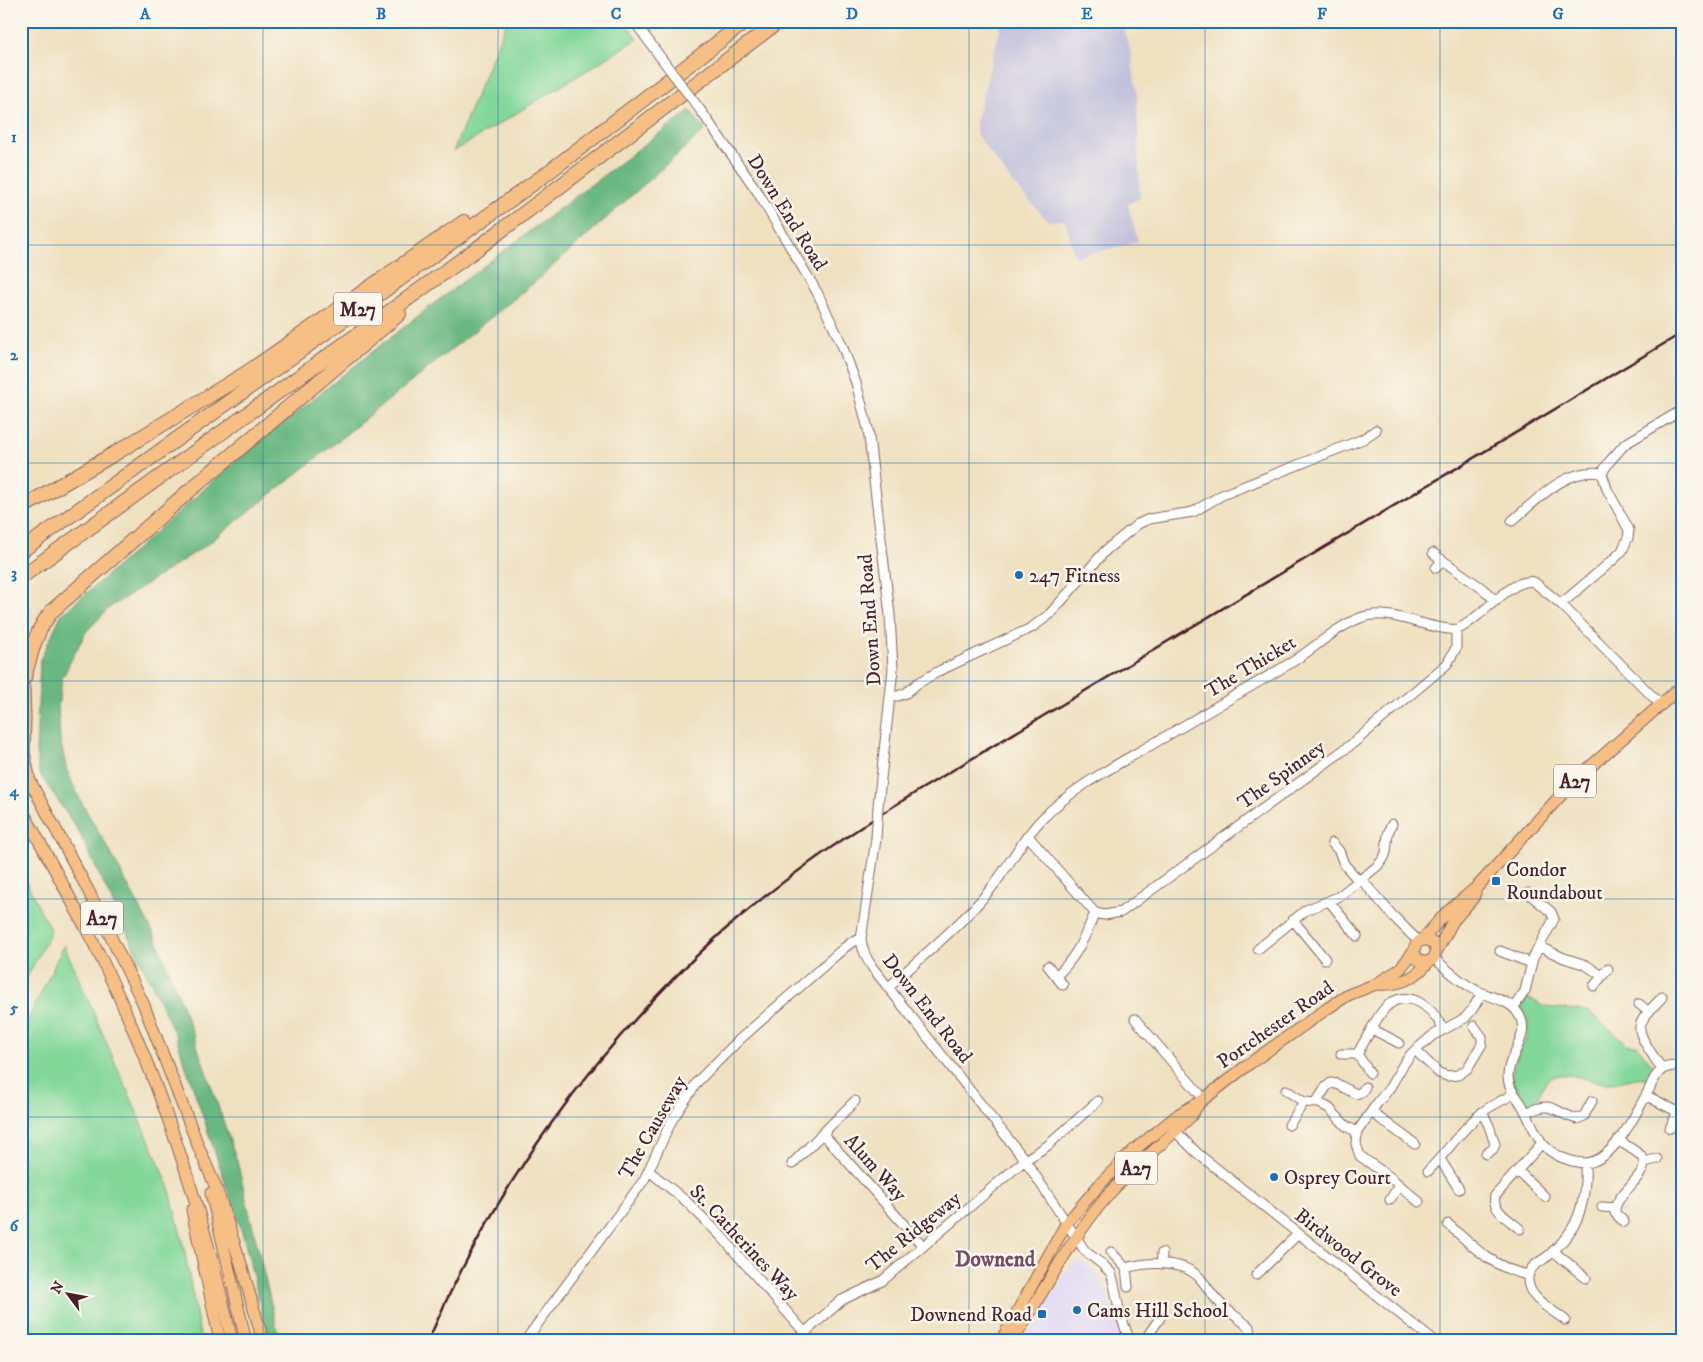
<svg xmlns="http://www.w3.org/2000/svg" width="1703" height="1362" viewBox="0 0 1703 1362" font-family="'IM FELL DW Pica',serif">
	<style>
		.built { fill: #ddd5f6 }
		.industrial { fill: #c2c1dc }
		.green { fill: #82d799; stroke: #667b62 }
		.forest { fill: #69b881; stroke: #5a6c56 }
		.lines { fill: none; stroke-linecap: round; stroke-linejoin: round }
		.minor-casing { stroke: #84635f; stroke-width: 11 }
		.major-casing { stroke: #84635f; stroke-width: 13 }
		.highway-casing { stroke: #84635f; stroke-width: 16 }
		.minor { stroke: #fff; stroke-width: 9 }
		.major { stroke: #f5bf86; stroke-width: 11 }
		.highway { stroke: #f5bf86; stroke-width: 14 }
		.rail { stroke: #4a1f2b; stroke-width: 2.5 }
		.minor-bridge-casing { stroke: #84635f; stroke-width: 11; stroke-linecap: butt }
		.minor-bridge { stroke: #fff; stroke-width: 9 }
		.grid { fill: none; stroke: #1f6fb2; stroke-width: 1; stroke-opacity: 0.55 }
		.poi-dot { fill: #1f6fb2; stroke: #fbf7ec; stroke-width: 2 }
		.labels { text-anchor: middle; stroke-width: 5; stroke-linejoin: round; paint-order: stroke }
		.shield { fill: #fbf7ec; stroke: #7f6065; stroke-width: 1 }
		.shield-label { font-size: 19px; font-weight: bold; fill: #4a1f2b }
		.street-label { font-size: 20px; fill: #4a1f2b; stroke: #fbf7ec }
		.poi-label { font-size: 20px; fill: #4a1f2b; stroke: #fbf7ec; text-anchor: start }
		.neighbourhood-label { font-size: 21px; font-weight: bold; fill: #744b66; stroke: #fbf7ec }
		.neatline { fill: none; stroke: #1f6fb2; stroke-width: 2 }
		.grid-label { font-size: 16px; text-anchor: middle; font-weight: bold; fill: #1f6fb2 }
	</style>
	<rect width="100%" height="100%" fill="#fbf7ec"/>
	<filter id="ink" filterUnits="userSpaceOnUse"><feTurbulence type="fractalNoise" baseFrequency=".02" numOctaves="2"/><feDisplacementMap in="SourceGraphic" scale="10" xChannelSelector="R" yChannelSelector="G"/><feConvolveMatrix kernelMatrix="1 2 1 2 8 2 1 2 1" color-interpolation-filters="sRGB"/></filter>
	<filter id="wash" filterUnits="userSpaceOnUse"><feTurbulence type="fractalNoise" baseFrequency=".0096" numOctaves="4" result="noise"/><feDisplacementMap in="SourceGraphic" scale="20" xChannelSelector="R" yChannelSelector="G"/><feGaussianBlur stdDeviation="1.12" result="paint"/><feColorMatrix in="noise" values="0 0 0 0 0 0 0 0 0 0 0 0 0 0 0 0 0 1.4 0 .05"/><feComposite in="paint" operator="in"/></filter>
	<g filter="url(#wash)">
		<rect width="100%" height="100%" fill="#efe0c0"/>
		<path class="built" d="M1083,1262L1096,1273L1102,1281L1115,1320L1124,1341H1024L1064,1275L1074,1263Z"/>
		<path class="industrial" d="M999,21H1120L1129,45L1137,92L1140,198L1128,204L1138,242L1075,257L1065,220L1048,221L1012,182L976,134V121L1000,29Z"/>
		<path class="green" d="M507,21H624L638,39L453,152Z
			M21,872L51,931L21,989Z
			M64,945L169,1186L185,1253L201,1341H21V1035Z
			M1525,999H1530L1546,1007L1588,1011L1627,1044L1637,1045L1653,1066L1652,1071L1646,1078C1630,1076 1624,1083 1609,1083C1589,1084 1559,1063 1544,1085C1540,1090 1538,1096 1538,1103L1533,1104L1528,1103C1522,1095 1513,1086 1512,1076C1512,1070 1514,1065 1516,1060C1525,1040 1535,1029 1521,1008Z"/>
		<path class="forest" d="M690,110L705,130L535,282L293,477L205,546L109,608L86,632L71,660L62,679L58,707L60,739L67,771L81,802L108,848L156,938L190,1025L237,1161L280,1341H269L243,1235L175,1034L79,832L39,773L36,751L40,660L61,615L155,533L232,464L353,367L436,302Z"/>
	</g>
	<g filter="url(#ink)">
		<g class="lines">
			<defs>
				<path id="minor" d="M634,21L661,58
					M701,111L757,191L817,292L842,345L856,383L868,429L890,615L893,669L878,806
					M1512,521C1537,500 1566,467 1602,473
					M1433,553L1442,560
					M1436,568L1442,560L1483,589L1496,601
					M1561,604L1613,560L1622,551L1628,538L1629,530L1607,489L1602,473L1609,462L1625,444L1682,410
					M891,696H898L906,693L918,683L941,670L1031,628L1049,615L1106,550L1138,524L1149,519L1193,512L1222,495L1363,439L1376,430
					M1028,836L1095,913
					M876,839L861,939C862,949 866,958 872,967L1025,1160L1085,1251L1103,1265L1111,1273L1114,1284L1120,1314L1130,1341
					M1332,843L1339,851L1344,864L1359,881
					M1361,879C1370,872 1384,863 1386,852C1388,841 1386,834 1392,824
					M1329,901L1357,936
					M1293,920L1325,959
					M1540,947L1564,958L1586,965L1602,976
					M1258,949L1306,910L1338,897L1361,879L1393,916L1419,942
					M1500,951L1531,963
					M1434,958C1446,969 1458,980 1472,988C1487,997 1509,999 1518,1013C1533,1036 1507,1054 1508,1077C1508,1089 1518,1097 1523,1107C1537,1132 1538,1152 1572,1161C1579,1163 1587,1164 1594,1161C1615,1154 1635,1116 1645,1097C1651,1088 1653,1075 1663,1069C1669,1065 1676,1066 1682,1067
					M1048,966L1063,985
					M1056,976C1077,957 1084,938 1095,913L1105,915L1121,912L1352,744L1447,664L1456,648V630
					M1594,986L1608,969
					M888,988C922,956 960,926 989,891C1008,868 1021,840 1042,819C1072,788 1113,767 1151,745C1197,718 1243,691 1289,664C1313,650 1334,628 1360,618C1386,608 1415,624 1442,628C1447,629 1453,630 1458,629C1480,620 1512,576 1534,582L1561,604L1660,704
					M1662,997C1656,1005 1640,1017 1640,1028C1639,1038 1657,1061 1662,1069
					M1639,1004L1649,1012
					M1514,1007L1525,991L1533,958L1554,919L1551,912L1528,893
					M1135,1019L1204,1099
					M1372,1029L1399,1043
					M1415,1050L1439,1073L1447,1076L1458,1075L1467,1069L1482,1044V1037L1474,1026
					M1341,1054H1357L1370,1073
					M1357,1054C1366,1040 1374,1021 1385,1008C1407,985 1433,1008 1443,1029
					M1286,1090L1304,1102L1319,1103L1329,1108L1346,1126L1357,1132
					M1647,1096L1676,1111V1116L1670,1128
					M1316,1103L1326,1087L1331,1083L1337,1084L1356,1094L1362,1092L1365,1087
					M1371,1112L1415,1144
					M1482,1112L1489,1126L1495,1144L1493,1149L1486,1154
					M1526,1113C1554,1099 1554,1113 1577,1119L1584,1116L1592,1101
					M1289,1125L1304,1102
					M1176,1132L1197,1153L1434,1341
					M823,1134L923,1246
					M1618,1140C1625,1145 1635,1150 1641,1156C1656,1172 1612,1194 1615,1213L1624,1222
					M1440,1159L1459,1189
					M1644,1162L1657,1159
					M792,1164L855,1101
					M649,1171L686,1201L722,1237L812,1341
					M1428,1171C1448,1151 1462,1128 1484,1111C1493,1104 1505,1100 1514,1093
					M1518,1171L1545,1197
					M1390,1200L1399,1185
					M1419,1202L1391,1178L1360,1156L1356,1144L1357,1132L1378,1102L1389,1089L1403,1065L1411,1054L1432,1036L1465,1018L1472,1010L1482,993
					M1602,1207L1615,1208
					M1448,1224C1472,1246 1495,1269 1528,1275
					M1520,1229C1511,1221 1491,1210 1495,1196L1542,1143
					M1553,1251L1586,1278
					M1111,1252L1126,1268L1128,1287
					M1161,1264L1162,1253
					M1126,1268C1147,1262 1180,1260 1198,1276C1206,1284 1211,1295 1220,1303C1229,1313 1241,1319 1250,1328L1251,1333L1248,1341
					M1256,1275L1298,1234
					M1565,1320C1551,1309 1527,1298 1528,1278C1528,1267 1540,1262 1548,1256C1557,1248 1567,1237 1573,1227C1584,1208 1586,1184 1585,1163
					M525,1341L644,1180L672,1120L698,1081L739,1040L844,948L852,942L861,939
					M795,1341L842,1300L882,1281L1025,1160L1047,1146L1098,1101
					M1144,1341L1160,1318"/>
				<path id="major" d="M24,687L25,718L24,752L30,781L88,890L143,1003L199,1148L217,1190L241,1264L263,1341
					M21,808C49,859 77,909 103,962C160,1082 203,1211 232,1341
					M1422,940L1445,914L1478,886L1573,782L1682,686
					M1414 951a11 11 0 1 1 22 0a11 11 0 1 1-22 0Z
					M1436,952L1453,921L1473,898L1475,893
					M1376,984C1398,986 1416,979 1429,961
					M211,1193L246,1341
					M192,1210L220,1341
					M1001,1341L1066,1224L1100,1184L1134,1150L1179,1114L1200,1102L1249,1064L1328,1008L1348,995L1376,984L1399,970L1414,951
					M1013,1341C1043,1292 1072,1236 1110,1193C1135,1165 1165,1142 1191,1116L1199,1103"/>
				<path id="highway" d="M21,508L119,451L248,372L464,222
					M21,551L542,177L746,21
					M21,577L478,248L779,21
					M24,678C31,654 35,631 52,611L189,491L399,314"/>
			</defs>
			<use href="#minor" class="minor-casing"/>
			<use href="#major" class="major-casing"/>
			<use href="#highway" class="highway-casing"/>
			<use href="#minor" class="minor"/>
			<use href="#major" class="major"/>
			<use href="#highway" class="highway"/>
			<path class="rail" d="M428,1341C494,1187 596,1047 719,935C780,880 848,834 918,791L1682,333"/>
			<defs>
				<path id="minor-bridge" d="M661,58L701,111
					M876,839L878,806"/>
			</defs>
			<use href="#minor-bridge" class="minor-bridge-casing"/>
			<use href="#minor-bridge" class="minor-bridge"/>
		</g>
	</g>
	<path class="grid" d="M263,21V1341M498,21V1341M734,21V1341M969,21V1341M1205,21V1341M1440,21V1341M21,245H1682M21,463H1682M21,681H1682M21,899H1682M21,1117H1682"/>
	<g class="poi-dot">
		<circle cx="1019" cy="575" r="5"/>
		<rect x="1491" y="876" width="10" height="10" rx="2.5"/>
		<circle cx="1274" cy="1177" r="5"/>
		<circle cx="1077" cy="1310" r="5"/>
		<rect x="1037" y="1309" width="10" height="10" rx="2.5"/>
	</g>
	<g class="labels">
		<g class="shield">
			<rect x="334" y="292.5" width="48" height="33" rx="4"/>
			<rect x="1554" y="764.5" width="42" height="33" rx="4"/>
			<rect x="81" y="901.5" width="42" height="33" rx="4"/>
			<rect x="1115" y="1151.5" width="42" height="33" rx="4"/>
		</g>
		<g class="shield-label">
			<text x="358" y="316">M27</text>
			<text x="1575" y="788">A27</text>
			<text x="102" y="925">A27</text>
			<text x="1136" y="1175">A27</text>
		</g>
		<g class="street-label">
			<text transform="translate(788 212) rotate(58)" y="7">Down End Road</text>
			<text transform="translate(869 620) rotate(-94)" y="7">Down End Road</text>
			<text transform="translate(1250 666) rotate(-31)" y="7">The Thicket</text>
			<text transform="translate(1281 774) rotate(-36)" y="7">The Spinney</text>
			<text transform="translate(928 1008) rotate(52)" y="7">Down End Road</text>
			<text transform="translate(1275 1024) rotate(-35)" y="7">Portchester Road</text>
			<text transform="translate(652 1127) rotate(-60)" y="7">The Causeway</text>
			<text transform="translate(876 1167) rotate(48)" y="7">Alum Way</text>
			<text transform="translate(913 1231) rotate(-39)" y="7">The Ridgeway</text>
			<text transform="translate(745 1242) rotate(47)" y="7">St. Catherines Way</text>
			<text transform="translate(1349 1252) rotate(38)" y="7">Birdwood Grove</text>
		</g>
		<g class="poi-label">
			<text x="1029" y="582">247 Fitness</text>
			<text x="1506" y="876">Condor<tspan x="1506" dy="23">Roundabout</tspan></text>
			<text x="1284" y="1184">Osprey Court</text>
			<text x="1087" y="1317">Cams Hill School</text>
			<text x="1032" y="1321" text-anchor="end">Downend Road</text>
		</g>
		<g class="neighbourhood-label">
			<text x="995" y="1266">Downend</text>
		</g>
	</g>
	<rect width="1703" height="1362" fill="none" stroke="#fbf7ec" stroke-width="55"/>
	<g transform="translate(68 1294) rotate(302)" stroke="#fbf7ec" stroke-width="4" paint-order="stroke">
	<path d="M0-4L9 19L0 12L-9 19Z" fill="#4a1f2b"/>
	<text y="-8" font-size="14" font-weight="bold" text-anchor="middle" fill="#4a1f2b">N</text>
	</g>
	<rect x="28" y="28" width="1648" height="1306" class="neatline"/>
	<g class="grid-label">
		<text x="145" y="19">A</text>
		<text x="381" y="19">B</text>
		<text x="616" y="19">C</text>
		<text x="852" y="19">D</text>
		<text x="1087" y="19">E</text>
		<text x="1322" y="19">F</text>
		<text x="1558" y="19">G</text>
		<text x="14" y="142">1</text>
		<text x="14" y="360">2</text>
		<text x="14" y="578">3</text>
		<text x="14" y="796">4</text>
		<text x="14" y="1013">5</text>
		<text x="14" y="1231">6</text>
	</g>
</svg>
